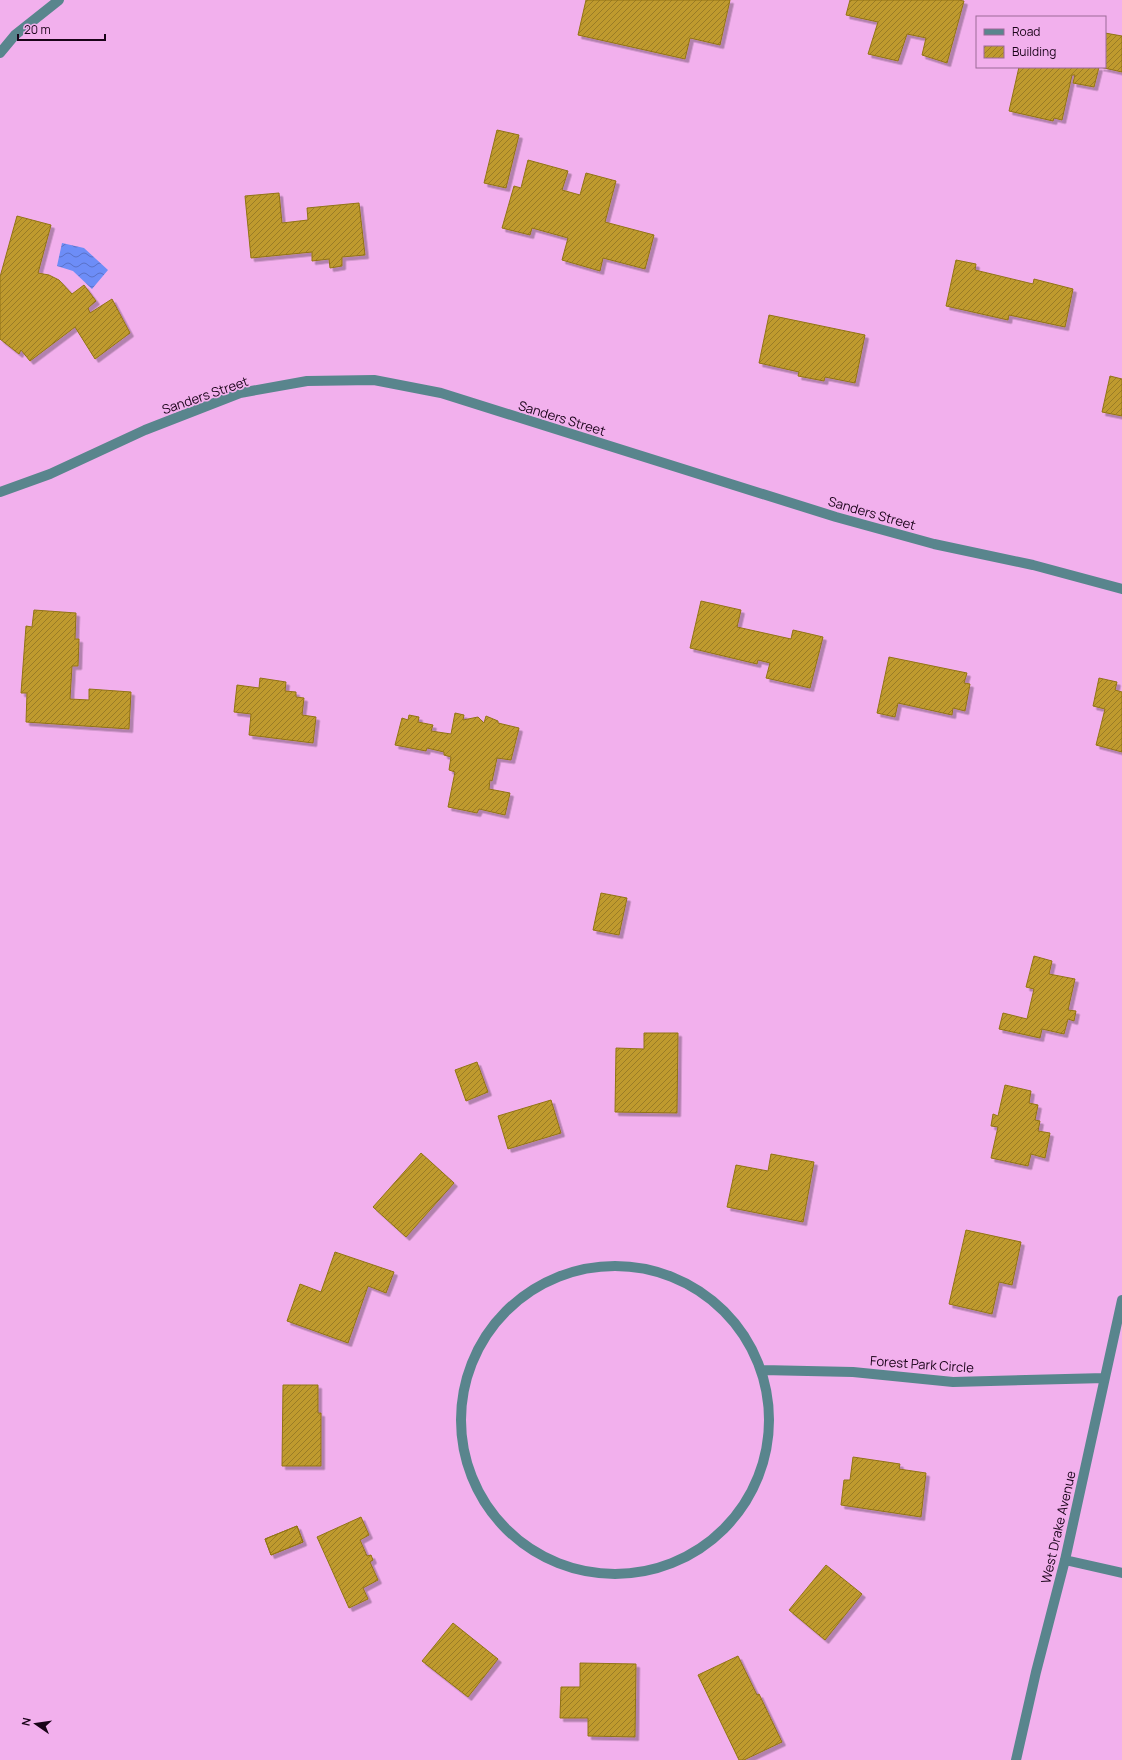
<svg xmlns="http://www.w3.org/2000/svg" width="1122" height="1760" viewBox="0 0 1122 1760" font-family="Manrope,sans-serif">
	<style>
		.water { fill: url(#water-waves) }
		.building { fill: url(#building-hatch); stroke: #917314; filter: url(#shadow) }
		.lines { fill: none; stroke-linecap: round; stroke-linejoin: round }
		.minor { stroke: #59858d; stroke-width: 10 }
		.labels { text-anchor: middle; stroke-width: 3.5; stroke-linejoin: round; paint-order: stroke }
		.street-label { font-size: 13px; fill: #190318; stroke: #f2b0ed }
	</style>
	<defs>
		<pattern id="water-waves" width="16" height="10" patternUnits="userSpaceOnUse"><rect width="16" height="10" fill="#6d8df7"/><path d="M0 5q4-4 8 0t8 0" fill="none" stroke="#5971c7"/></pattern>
		<pattern id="building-hatch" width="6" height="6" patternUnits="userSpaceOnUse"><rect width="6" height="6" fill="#bf9a2e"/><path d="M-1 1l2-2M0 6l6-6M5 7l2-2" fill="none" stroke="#9a7b26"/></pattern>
		<filter id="shadow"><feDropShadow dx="3.5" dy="3.5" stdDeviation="0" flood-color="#0004"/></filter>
	</defs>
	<rect width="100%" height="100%" fill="#f2b0ed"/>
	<path class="water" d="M62,243L84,248L108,270L92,289L73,271L57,266Z"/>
	<path class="building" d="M586,0H730L720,45L690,38L685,59L578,35Z
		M850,0H958L964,1L947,63L922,55L926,38L907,34L898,61L868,54L878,22L846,15Z
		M1105,33L1122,36V72L1100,67H1105Z
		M1019,67H1099L1094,87L1073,83L1075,75H1072L1062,120L1054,118L1053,121L1009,111Z
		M497,130L519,135L506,188L484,183Z
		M528,160L568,171L562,190L580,195L586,173L616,181L605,222L654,235L645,269L603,258L600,271L562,260L568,238L532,228L530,235L502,228L514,186L521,188Z
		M279,193L282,223L308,220L307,208L359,203L365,255L342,257V266L330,268L329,259L312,261V252L251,258L245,196Z
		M17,216L51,225L38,273L49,275L59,280L72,294L84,285L96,301L88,308L90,313L112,299L130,333L95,359L75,327L30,361L21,350L19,354L0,339V277Z
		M956,260L976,264L975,270L1033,284L1034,279L1073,289L1065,327L1009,315L1008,320L946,306Z
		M769,315L865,335L855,383L825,377L824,381L798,376L799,372L759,363Z
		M1110,376L1122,379V416L1102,412Z
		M701,601L741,610L737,627L791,639L793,630L823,637L810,688L766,678L770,663L758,660L757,664L690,648Z
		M34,610L76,613L75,639H79L78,666H72L70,699L89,700V689L131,692L129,729L26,722L27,693H21L26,626L32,627Z
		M889,657L967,673L964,683L970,684L965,711L953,708L952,715L898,703L895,717L877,713Z
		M260,678L286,682L285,691L296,692V697L304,698L302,715L316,717L313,743L249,735L251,714L234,712L237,685L259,688Z
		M1099,678L1117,682L1115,690L1122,692V752L1096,745L1105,709L1093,706Z
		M455,713L464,715L463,720L478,717L484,723L486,716L498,721V723L519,728L511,760L497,758L492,781L490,780L489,789L510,793L505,815L479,809L477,813L448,807L455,772L449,770L451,757L444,755V752L427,748L426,751L395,745L402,718L408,720L409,715L419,717L418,722L433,725L431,731L451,734Z
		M601,893L627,898L619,935L593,930Z
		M1034,956L1052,961L1049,974L1075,979L1068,1010L1076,1011L1074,1021L1068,1019L1064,1034L1042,1029L1040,1038L999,1029L1003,1013L1027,1019L1034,989L1026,987Z
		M644,1033H678L677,1113L615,1112L616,1048L644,1049Z
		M477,1062L488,1092L466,1101L455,1070Z
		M1005,1085L1031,1091L1029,1103L1038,1105L1035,1120L1040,1121L1038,1131L1050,1133L1045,1158L1031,1154L1028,1166L991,1158L998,1127L991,1126L993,1114L998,1116Z
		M551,1100L561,1133L508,1149L498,1116Z
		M421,1153L454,1183L406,1237L373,1207Z
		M771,1154L814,1162L803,1222L727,1207L736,1165L768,1171Z
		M966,1230L1021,1242L1012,1285L999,1282L992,1314L949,1304Z
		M335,1252L394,1272L386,1293L368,1286L348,1343L287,1321L300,1284L321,1292Z
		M283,1385H318V1413H321V1466H282Z
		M853,1457L900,1464L899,1469L926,1473L921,1517L841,1505L844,1480H850Z
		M361,1517L369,1535L360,1540L367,1556L371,1555L373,1560L370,1562L378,1580L363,1588L368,1599L349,1608L317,1537Z
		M297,1526L303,1542L271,1555L265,1539Z
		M297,1526L303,1542L271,1555L265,1539Z
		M826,1565L862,1594L825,1640L789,1610Z
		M453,1623L498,1659L468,1697L422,1661Z
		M738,1656L757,1695L759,1694L782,1742L744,1760H739L698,1675Z
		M580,1663L636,1664L635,1737L588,1736V1718H560L561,1687H580Z"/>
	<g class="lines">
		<path class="minor" d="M0,53L15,35L59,0
			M0,492L50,474L145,430L240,393L307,381L374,380L441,393L836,517L934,544L1033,565L1122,589
			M461 1420a154 154 0 1 1 308 0a154 154 0 1 1-308 0Z
			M762,1370L853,1372L953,1382L1105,1378
			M1065,1560L1122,1573
			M1016,1760L1036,1672L1065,1560L1122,1300"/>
	</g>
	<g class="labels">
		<g class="street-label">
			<text transform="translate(205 395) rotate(-19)" y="5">Sanders Street</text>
			<text transform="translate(562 418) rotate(17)" y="5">Sanders Street</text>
			<text transform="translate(872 513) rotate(16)" y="5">Sanders Street</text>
			<text transform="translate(922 1364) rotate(4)" y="5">Forest Park Circle</text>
			<text transform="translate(1058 1527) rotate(-77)" y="5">West Drake Avenue</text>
		</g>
	</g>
	<rect x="976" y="16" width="130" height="52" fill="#f2b0ed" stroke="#9b6b98"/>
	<rect x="984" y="29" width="20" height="6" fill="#59858d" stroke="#9b6b98"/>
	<text x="1012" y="36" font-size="12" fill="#190318">Road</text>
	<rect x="984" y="46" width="20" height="12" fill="url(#building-hatch)" stroke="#9b6b98"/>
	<text x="1012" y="56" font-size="12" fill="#190318">Building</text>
	<g transform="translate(36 1724) rotate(283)" stroke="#f2b0ed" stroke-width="3" paint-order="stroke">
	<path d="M0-3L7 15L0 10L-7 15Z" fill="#190318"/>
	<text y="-6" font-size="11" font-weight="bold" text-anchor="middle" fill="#190318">N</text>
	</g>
	<path d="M18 34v6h87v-6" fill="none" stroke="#190318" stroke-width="2"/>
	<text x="24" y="34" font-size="12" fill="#190318" stroke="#f2b0ed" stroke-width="3" paint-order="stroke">20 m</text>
</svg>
